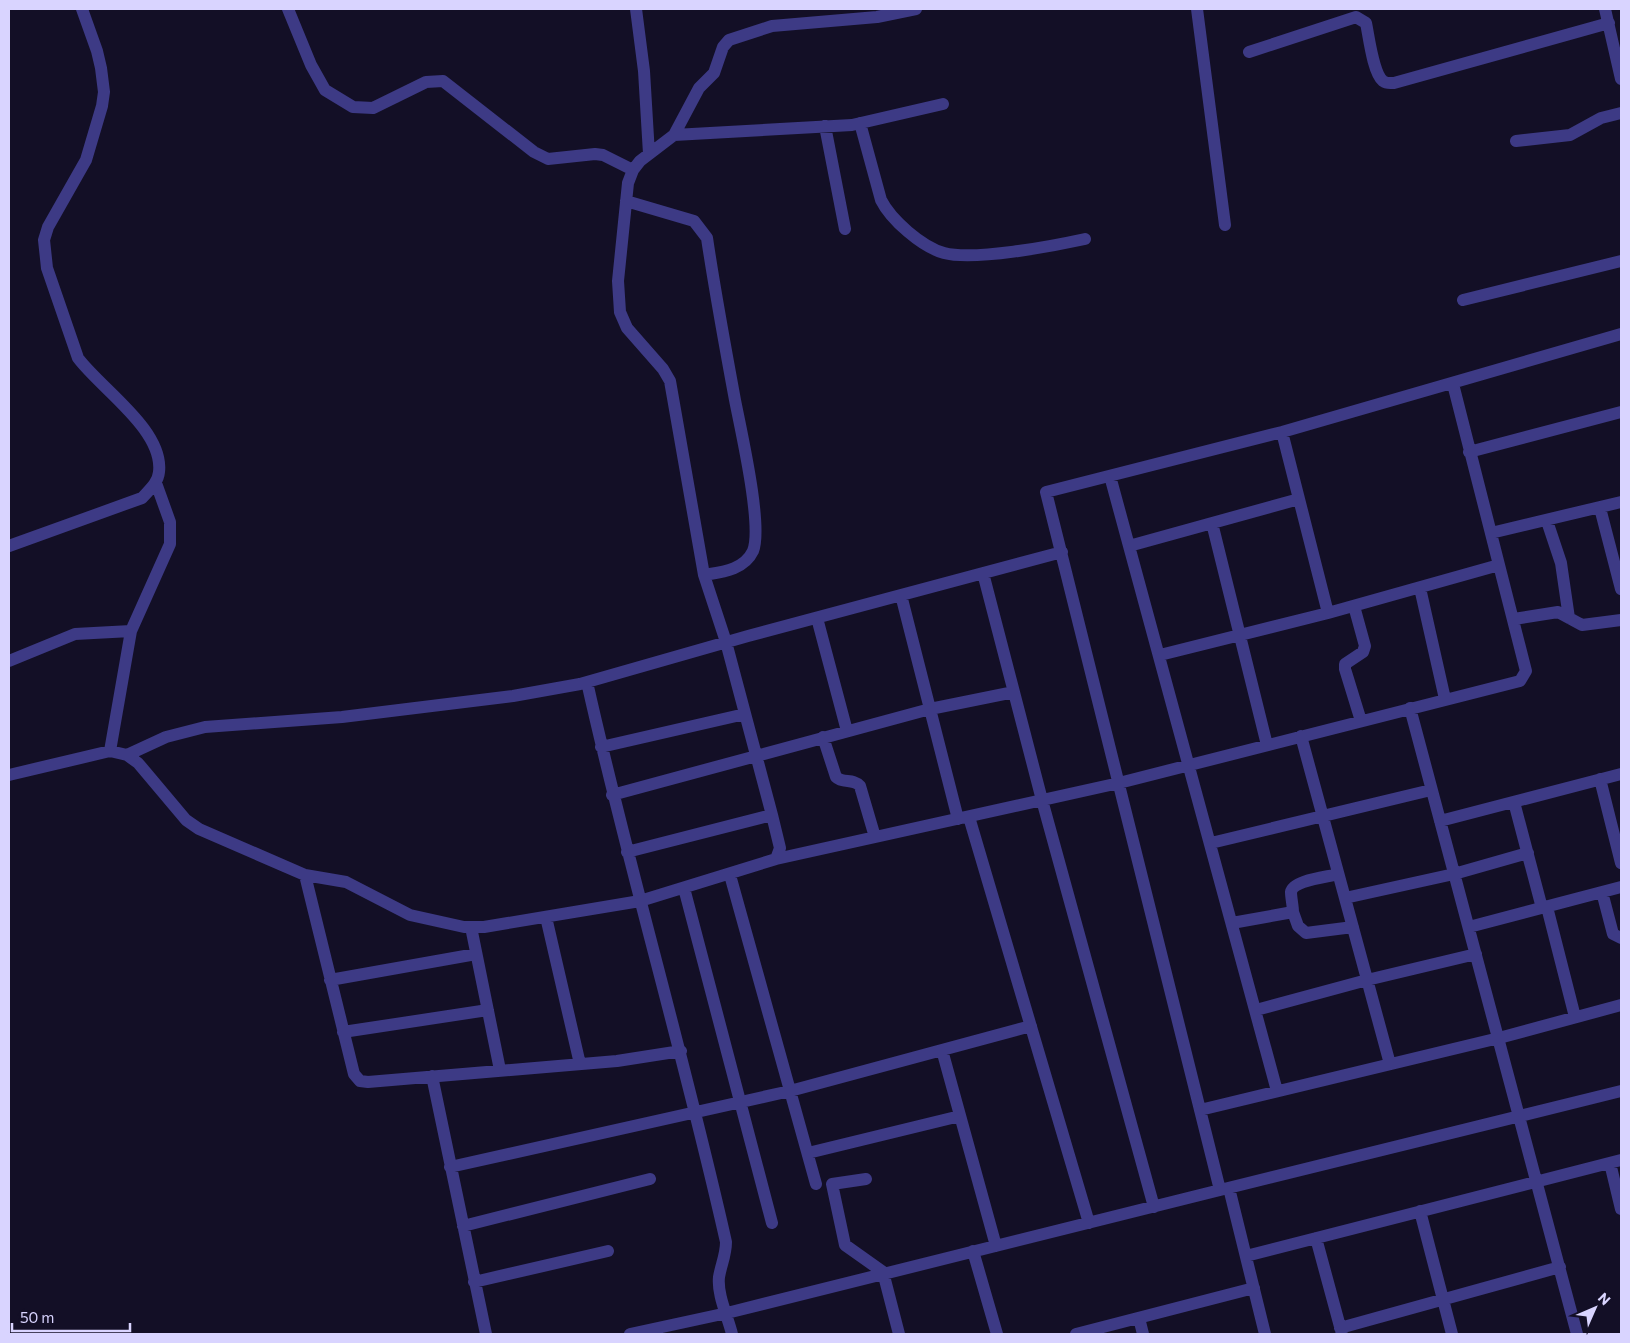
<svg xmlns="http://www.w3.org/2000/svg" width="1630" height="1343" viewBox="0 0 1630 1343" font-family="Commissioner,sans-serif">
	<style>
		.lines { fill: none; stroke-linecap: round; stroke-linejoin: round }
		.minor { stroke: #3d3a85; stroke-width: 12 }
	</style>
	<rect width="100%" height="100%" fill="#130f26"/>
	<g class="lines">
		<path class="minor" d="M288,9L311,65L325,90L353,107L373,108L426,82L443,81L534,152L548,159L595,154L603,155L633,170
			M636,9L644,71L649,154
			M1197,9L1225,225
			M1605,9L1621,79
			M1249,52L1356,17L1366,23C1369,37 1373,73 1383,81C1387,84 1390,83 1394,83L1609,23
			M860,123L881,200C891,220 922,247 944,253C974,261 1053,246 1085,239
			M825,126L845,229
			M674,135L852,125L943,104
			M1516,141L1570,135L1601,118L1621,113
			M626,201L694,221L707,238C715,292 725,346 735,400C741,431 763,526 753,551C744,570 722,572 704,575
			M1463,300L1621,261
			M1621,334L1282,432L1046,492L1220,1190L1621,1091
			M1282,432L1328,613
			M1469,452L1621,412
			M1110,476L1277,1091
			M1600,508L1621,589
			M1547,521L1561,563L1569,618
			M1212,523L1267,745
			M1491,533L1621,502
			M9,546L142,498C149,490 158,483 159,472C164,430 101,389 78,358L47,268L44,240L48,227L86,160L102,106L104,92L101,68L97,51L82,9
			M1129,546L1299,499
			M983,573L1042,800L1154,1207
			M1420,588L1445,699
			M901,595L958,819
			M1354,606L1365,646L1363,652L1345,664V669L1361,721
			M817,618L847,731
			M1514,619L1558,612L1582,625L1621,620
			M1160,655L1328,613L1499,565
			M9,661L75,634L131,631
			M587,682C629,870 684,1055 726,1242C726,1255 721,1265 719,1277C717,1295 728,1317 732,1334
			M1410,708L1577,1334
			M1301,736L1390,1064
			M823,737L836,777C843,784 853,778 860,786L875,837
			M601,747L745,714
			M110,751L131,631L170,544V522L156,483
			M127,755L166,737L205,727L342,717L513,696L580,684L748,636L1062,552
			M9,775L110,751L127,755L138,763L186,820L199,829L305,875L346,882L410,915L464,927H484L640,901L776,859L780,848L772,815L726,642L704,575L670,381L663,369L627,328L620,312L618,281L628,183L633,170L640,161L674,135L699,88L714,73L723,47L729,40L772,26L877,17L916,9
			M1600,779L1621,863
			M612,795L930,709L1014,692
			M1514,802L1542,908
			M969,817L1089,1223
			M1440,821L1621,774
			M1211,843L1431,790
			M627,852L772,815
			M776,859L1119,783L1520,681L1526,671L1453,384
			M305,875L354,1074L360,1081L368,1082L617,1061L681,1051
			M730,875L816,1184
			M684,888L772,1223
			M1602,892L1613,934L1621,938
			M1345,898L1454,874L1528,853
			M1547,907L1575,1017
			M1293,912L1298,926L1306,933L1353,927
			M546,917L580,1064
			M1232,923L1293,912C1293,906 1291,898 1291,892C1293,880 1328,877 1338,874
			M471,927L500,1070
			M1469,927L1621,887
			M330,980L476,954
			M1256,1010L1367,980L1476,954
			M343,1032L488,1010
			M942,1050L996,1246
			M432,1076L486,1334
			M1200,1110L1499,1038L1621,1005
			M808,1153L960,1116
			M1610,1163L1621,1209
			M450,1167L790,1091L1031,1026
			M866,1179L832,1184L845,1245L883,1272L899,1334
			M1229,1188L1265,1334
			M1420,1211L1452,1334
			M463,1226L650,1179
			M1316,1238L1342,1334
			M973,1251L997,1334
			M1246,1256L1621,1160
			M474,1282L608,1251
			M1139,1318L1143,1334
			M1340,1328L1560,1267
			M630,1334L727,1313L1220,1190
			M1076,1334L1254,1288"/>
	</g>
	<rect width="1630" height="1343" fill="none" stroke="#d9d4ff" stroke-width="20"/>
	<g transform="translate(1595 1308) rotate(45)" stroke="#130f26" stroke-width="4" paint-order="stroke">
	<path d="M0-4L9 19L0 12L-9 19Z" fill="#d9d4ff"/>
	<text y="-8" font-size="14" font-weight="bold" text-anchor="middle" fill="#d9d4ff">N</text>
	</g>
	<path d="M12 1323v8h118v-8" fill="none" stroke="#d9d4ff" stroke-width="2.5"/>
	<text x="20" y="1323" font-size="15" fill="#d9d4ff" stroke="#130f26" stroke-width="4" paint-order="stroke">50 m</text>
</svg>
